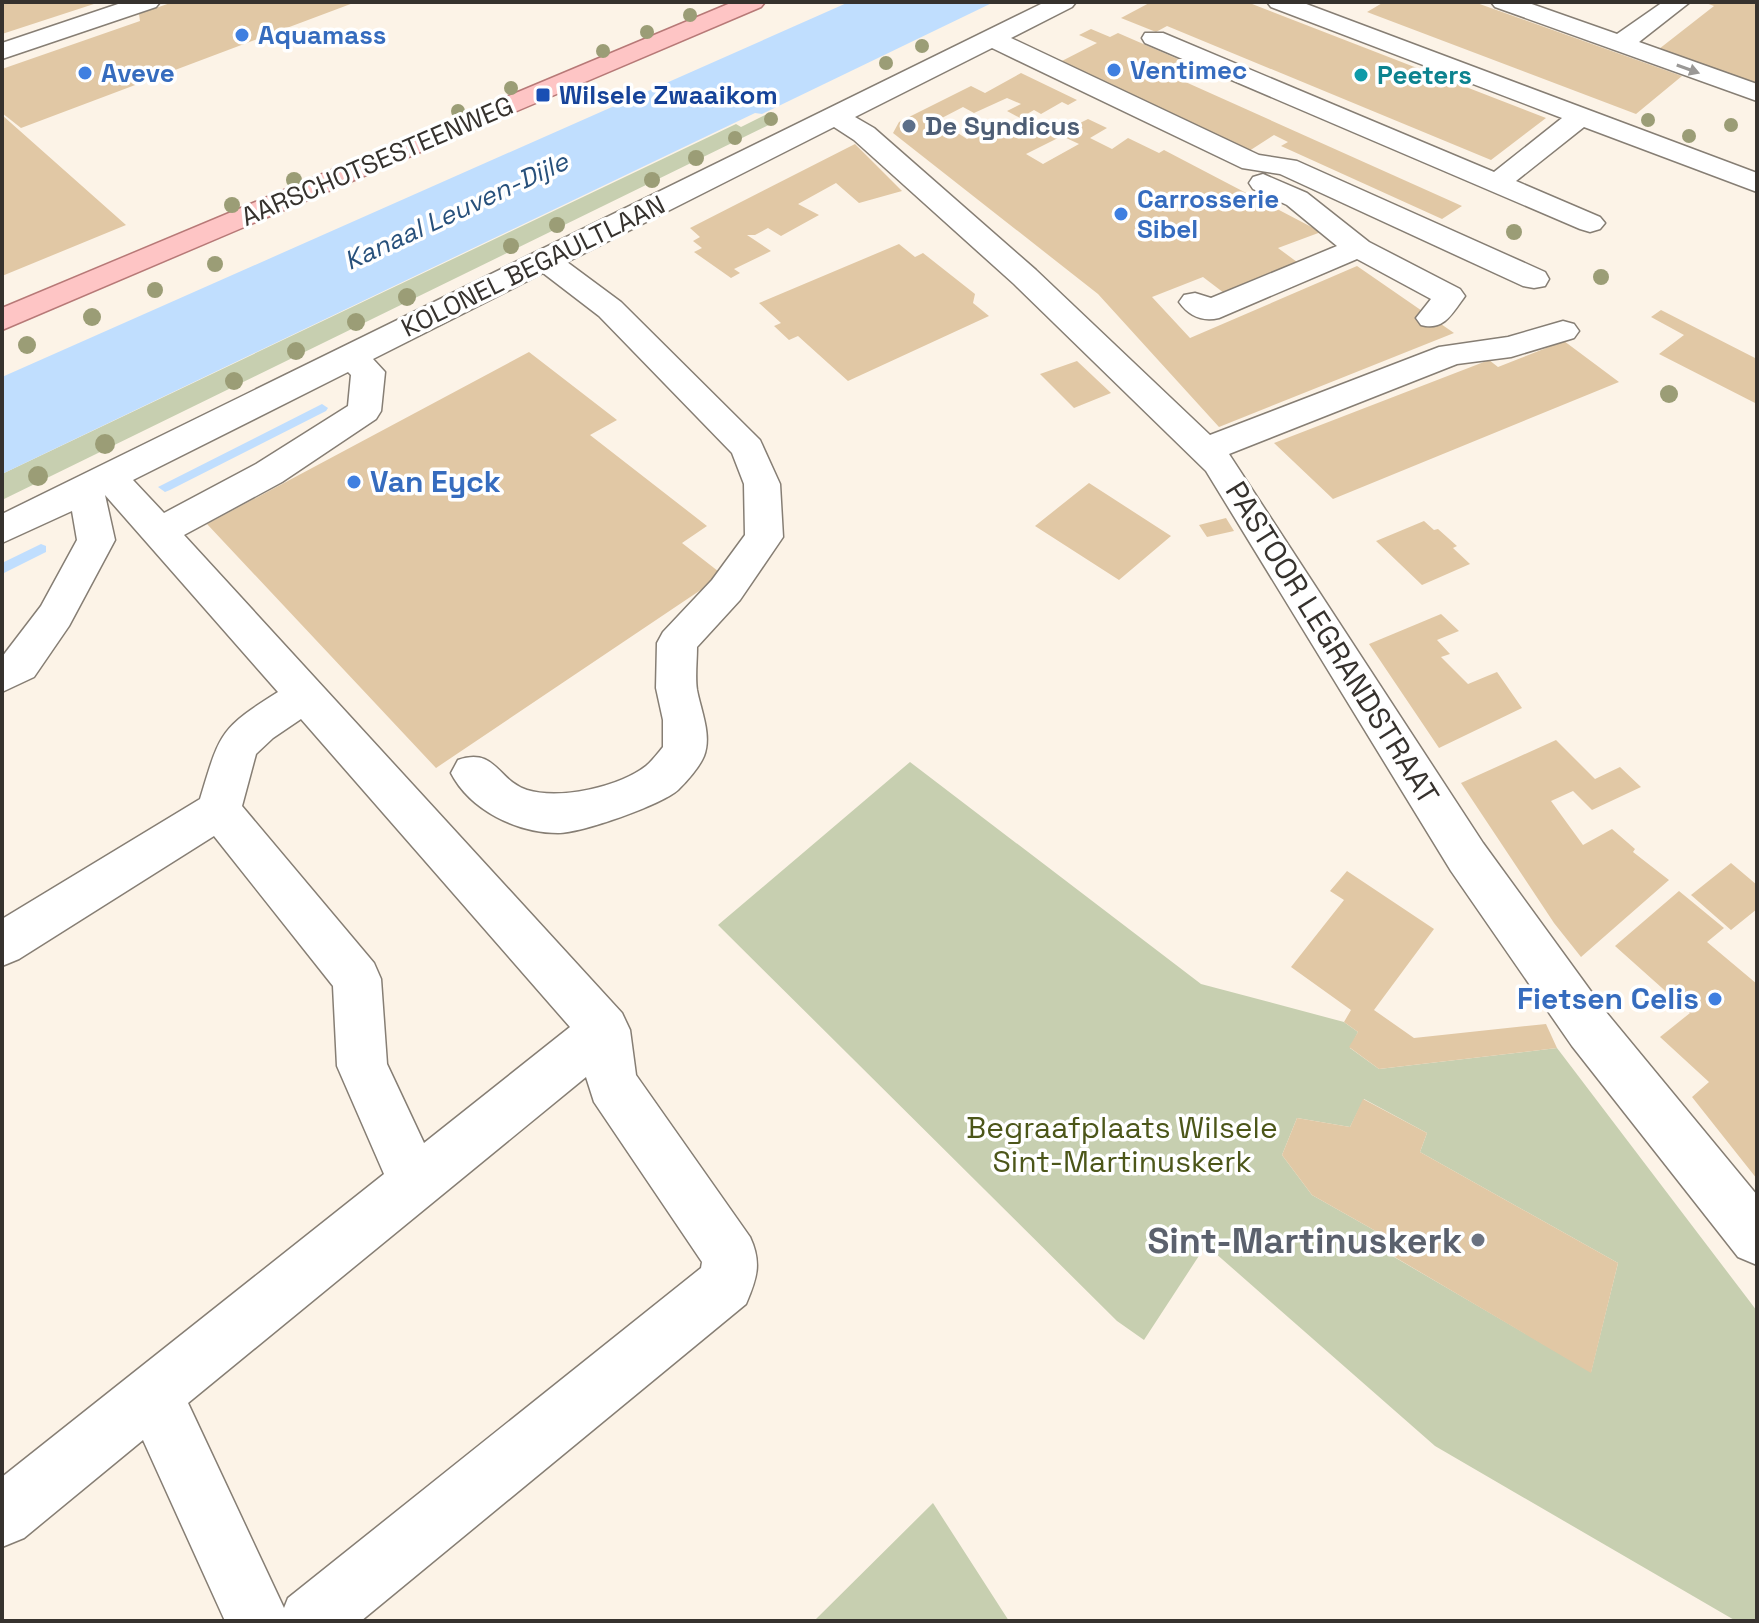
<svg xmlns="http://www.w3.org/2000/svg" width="1759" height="1623" viewBox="0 0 1759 1623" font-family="'Space Grotesk',sans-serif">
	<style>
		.green { fill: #c7cfb0; fill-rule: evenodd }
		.water { fill: #c0defe }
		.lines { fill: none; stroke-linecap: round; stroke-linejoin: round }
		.stream { fill: #c0defe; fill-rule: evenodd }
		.building { fill: #e1c8a5; fill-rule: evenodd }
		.minor-casing { stroke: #867e74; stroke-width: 3 }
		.major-casing { stroke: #b77977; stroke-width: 3 }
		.minor { fill: #fff; fill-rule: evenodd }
		.major { fill: #fec5c5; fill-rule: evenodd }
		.tree { fill: #9b9d76 }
		.oneway { fill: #9a9896 }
		.shop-dot { fill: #3f7fe0; stroke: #fff; stroke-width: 3 }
		.culture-dot { fill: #0f9aa8; stroke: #fff; stroke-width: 3 }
		.transit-dot { fill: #1a4fb4; stroke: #fff; stroke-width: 3 }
		.service-dot { fill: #5c6f8a; stroke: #fff; stroke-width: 3 }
		.worship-dot { fill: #6b7280; stroke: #fff; stroke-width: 3 }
		.labels { text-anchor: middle; stroke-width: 7; stroke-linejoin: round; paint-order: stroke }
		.far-shop-label { font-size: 26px; font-weight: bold; fill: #366cbe; stroke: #fff; text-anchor: start }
		.far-culture-label { font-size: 26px; font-weight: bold; fill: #0d838f; stroke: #fff; text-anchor: start }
		.far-transit-label { font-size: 26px; font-weight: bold; fill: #164399; stroke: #fff; text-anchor: start }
		.far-service-label { font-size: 26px; font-weight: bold; fill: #4e5e75; stroke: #fff; text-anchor: start }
		.far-street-label { font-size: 26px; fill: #36322e; stroke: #fff }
		.far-water-label { font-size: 26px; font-style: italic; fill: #27507b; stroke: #fff }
		.shop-label { font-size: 30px; font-weight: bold; fill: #366cbe; stroke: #fff; text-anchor: start }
		.street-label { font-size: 30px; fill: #36322e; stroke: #fff }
		.park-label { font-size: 30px; fill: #4c5619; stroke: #fff }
		.near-worship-label { font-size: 36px; font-weight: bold; fill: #5b616d; stroke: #fff; text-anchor: end }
	</style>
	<rect width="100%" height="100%" fill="#fcf3e7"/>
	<path class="green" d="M765,115L777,121L2,500V474L736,124L741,127Z
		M910,762L1201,984L1344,1022L1358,1032L1350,1048L1379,1069L1557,1048L1757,1311V1621H1736L1435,1446L1206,1245L1144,1340L1117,1321L718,925ZM1364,1099L1427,1133L1420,1152L1618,1263L1591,1372L1377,1247L1381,1234L1312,1195L1282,1155L1297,1118L1350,1127Z
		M933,1503L1009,1621H814Z"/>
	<path class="water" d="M849,2H994L762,114L755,113L2,474V377Z"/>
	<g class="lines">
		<path class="stream" d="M322,404L328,408L326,411L170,490L165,492L158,487Z
			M41,544L46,546V552L2,574V563Z"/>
	</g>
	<path class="building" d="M2,2H97V3L2,34Z
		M173,2H356L21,128L2,113V69L140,21L139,14Z
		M1151,2H1247L1546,118L1491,160L1167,26L1156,32L1121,18Z
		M1384,2H1474L1682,76L1636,114L1367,12Z
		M1703,2H1757V83L1659,49L1714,6Z
		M1091,29L1110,37L1118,33L1201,69L1181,80L1462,206L1442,219L1281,146L1288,142L1274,135L1246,153L1056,64L1097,43L1079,35Z
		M1021,73L1077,100L1068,105L1062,102L1041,114L1034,110L1020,118L1007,111L1021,104L1007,98L974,113L963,107L938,120L967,139L993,129L1008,138L1053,119L1070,128L1088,119L1107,128L1090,138L1112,149L1128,138L1159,153L1164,150L1321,232L1278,248L1297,262L1224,293L1203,277L1152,297L1190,338L1357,266L1454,333L1219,427L1098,294L893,133L899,122L971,86L985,93ZM1062,136L1079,144L1043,164L1026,154Z
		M2,115L126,225L2,276Z
		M855,144L902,191L859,203L836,183L798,204L819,215L781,236L768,228L755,235H747L771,251L734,269L740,273L731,278L694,252L702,248L693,241L700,237L690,228Z
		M899,244L915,257L923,253L975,294L973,303L989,316L848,381L798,336L789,340L774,326L781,323L759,303Z
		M1661,310L1757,359V404L1659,354L1684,335L1651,317Z
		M1564,341L1619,382L1333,499L1274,443L1489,360L1498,367Z
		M529,352L617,420L590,435L707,526L682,543L723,575L436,768L207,524Z
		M1077,361L1111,393L1074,408L1040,374Z
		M1089,483L1171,536L1119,580L1035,526Z
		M1226,518L1234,531L1207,537L1199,525Z
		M1424,521L1434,530L1438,529L1457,546L1453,548L1470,564L1422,585L1376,541Z
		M1441,614L1459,631L1437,640L1450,654L1441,657L1468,684L1497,672L1522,708L1439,748L1369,644Z
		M1556,740L1595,779L1620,767L1641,787L1592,810L1573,791L1551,801L1583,845L1612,829L1635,849L1633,852L1669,880L1581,957L1554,923L1461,783Z
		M1731,863L1757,885V909L1731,930L1691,895Z
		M1347,871L1434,929L1374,1010L1414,1038L1546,1024L1557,1048L1379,1069L1349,1047L1358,1032L1344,1022L1351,1010L1291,967L1344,900L1330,891Z
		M1679,891L1724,928L1707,942L1757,984V1179L1692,1097L1709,1082L1660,1037L1690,1013L1615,946Z
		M1363,1099L1427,1133L1420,1152L1618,1263L1591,1373L1376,1246L1381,1234L1312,1195L1282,1155L1297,1118L1350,1127Z"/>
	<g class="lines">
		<defs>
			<path id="minor" d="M124,2H160L156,7L2,59V43Z
				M1045,2H1076L1072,7L1011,38L1259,155L1297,161L1545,272L1549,279L1545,286L1534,288L1523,286L1280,174L1242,168L992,48L855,117L874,128L1036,270L1210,435L1439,347L1508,337L1563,321L1574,324L1579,331L1574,338L1511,357L1457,364L1229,454L1483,843L1606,1012L1757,1195V1265L1738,1257L1572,1046L1451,871L1206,471L1014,284L854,140L834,127L567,262L621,302L760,440L780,484L783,537L740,600L697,647C697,661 695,677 697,690C701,711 712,735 704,756C699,768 687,781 678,790C661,805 582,833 558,833C517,833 470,810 451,773L458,760C496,747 498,781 527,790C560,800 619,787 646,766C652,761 658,753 663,747V720L656,688L657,643L663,632L712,580L745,535L744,484L732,453L599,316L543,273L373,359L385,372L381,411L376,419L282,482L184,535L622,1013L630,1030L636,1075L750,1237C762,1263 757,1278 746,1304L361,1621H225L143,1440L24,1538L2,1547V1477L384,1174L337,1066L333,986L214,836L19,959L2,966V919L200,799C220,733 219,729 278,692L105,495L115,540L69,626L34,677L2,692V657L41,606L77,540L72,511L2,543V514ZM348,372L351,375L348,406L256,464L164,513L133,480ZM301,719L570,1027L424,1143L387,1064L381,979L374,963L242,806L256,754L273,738ZM586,1077L594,1102L702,1262L701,1268L288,1598L284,1608L188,1403Z
				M1267,2H1301L1757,173V192L1584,127L1516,181L1600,217L1605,223L1600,229L1590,232L1580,229L1145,43L1142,38L1145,33H1163L1494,172L1562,118L1271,7Z
				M1491,2H1526L1617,34L1663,2H1690L1639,42L1757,84V101L1495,7Z
				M1263,174L1307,193L1369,242L1460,289L1465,296C1452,314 1444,331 1421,325L1416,318L1431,299L1357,259L1219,318C1202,322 1189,316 1179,302L1184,295L1195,293L1211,298L1337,246L1287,205L1253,189L1249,183L1253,177Z"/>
			<path id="major" d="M733,2H765L761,7L2,330V308Z"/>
		</defs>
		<use href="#minor" class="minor-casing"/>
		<use href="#major" class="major-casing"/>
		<use href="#minor" class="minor"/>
		<use href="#major" class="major"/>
	</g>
	<g class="tree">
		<circle cx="690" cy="15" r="7"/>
		<circle cx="647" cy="32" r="7"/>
		<circle cx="922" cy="46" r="7"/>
		<circle cx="603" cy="51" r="7"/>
		<circle cx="886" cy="63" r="7"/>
		<circle cx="511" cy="88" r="7"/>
		<circle cx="458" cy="111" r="7"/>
		<circle cx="771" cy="119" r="7"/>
		<circle cx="1648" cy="120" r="7"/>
		<circle cx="1731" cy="125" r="7"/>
		<circle cx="1689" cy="136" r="7"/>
		<circle cx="735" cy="138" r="7"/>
		<circle cx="696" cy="158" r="8"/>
		<circle cx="294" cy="180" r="8"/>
		<circle cx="652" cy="180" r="8"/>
		<circle cx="232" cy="205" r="8"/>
		<circle cx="557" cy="225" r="8"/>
		<circle cx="1514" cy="232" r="8"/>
		<circle cx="511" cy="246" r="8"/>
		<circle cx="215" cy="264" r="8"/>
		<circle cx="1601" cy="277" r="8"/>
		<circle cx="155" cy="290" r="8"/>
		<circle cx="407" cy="297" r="9"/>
		<circle cx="92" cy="317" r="9"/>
		<circle cx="356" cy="322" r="9"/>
		<circle cx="27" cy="345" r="9"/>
		<circle cx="296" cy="351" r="9"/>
		<circle cx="234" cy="381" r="9"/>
		<circle cx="1669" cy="394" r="9"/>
		<circle cx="105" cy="444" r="10"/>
		<circle cx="38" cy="476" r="10"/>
	</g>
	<defs><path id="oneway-solid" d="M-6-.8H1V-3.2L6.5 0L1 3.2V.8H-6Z" transform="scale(2)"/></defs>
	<use class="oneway" href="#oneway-solid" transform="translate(1688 69) rotate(20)"/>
	<g class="shop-dot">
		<circle cx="242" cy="35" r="8"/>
		<circle cx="1114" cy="70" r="8"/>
		<circle cx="85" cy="73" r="8"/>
		<circle cx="1121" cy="214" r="8"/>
		<circle cx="354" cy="482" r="8"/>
		<circle cx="1715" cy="999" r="8"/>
	</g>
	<circle class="culture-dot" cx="1361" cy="75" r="8"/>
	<rect class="transit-dot" x="535" y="87" width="16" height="16" rx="4"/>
	<circle class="service-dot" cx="909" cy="126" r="8"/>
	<circle class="worship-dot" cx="1478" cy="1240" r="8"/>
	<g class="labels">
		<g class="far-shop-label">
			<text x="258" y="44">Aquamass</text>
			<text x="1130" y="79">Ventimec</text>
			<text x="101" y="82">Aveve</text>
			<text x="1137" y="208">Carrosserie<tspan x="1137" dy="30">Sibel</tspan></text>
		</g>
		<g class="far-culture-label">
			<text x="1377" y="84">Peeters</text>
		</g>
		<g class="far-transit-label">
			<text x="559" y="104">Wilsele Zwaaikom</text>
		</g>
		<g class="far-service-label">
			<text x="925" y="135">De Syndicus</text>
		</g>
		<g class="far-street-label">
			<text transform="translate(377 161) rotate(-23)" y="9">AARSCHOTSESTEENWEG</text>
			<text transform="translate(533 266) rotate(-26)" y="9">KOLONEL BEGAULTLAAN</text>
		</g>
		<g class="far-water-label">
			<text transform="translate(456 211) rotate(-25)" y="9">Kanaal Leuven-Dijle</text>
		</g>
		<g class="shop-label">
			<text x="370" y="492">Van Eyck</text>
			<text x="1699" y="1009" text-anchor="end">Fietsen Celis</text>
		</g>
		<g class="street-label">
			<text transform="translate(1332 643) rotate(58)" y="10">PASTOOR LEGRANDSTRAAT</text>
		</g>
		<g class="park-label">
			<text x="1122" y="1138">Begraafplaats Wilsele<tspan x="1122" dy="34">Sint-Martinuskerk</tspan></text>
		</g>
		<g class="near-worship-label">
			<text x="1462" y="1253">Sint-Martinuskerk</text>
		</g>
	</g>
	<rect width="1759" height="1623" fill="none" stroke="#36322e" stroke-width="8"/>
</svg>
